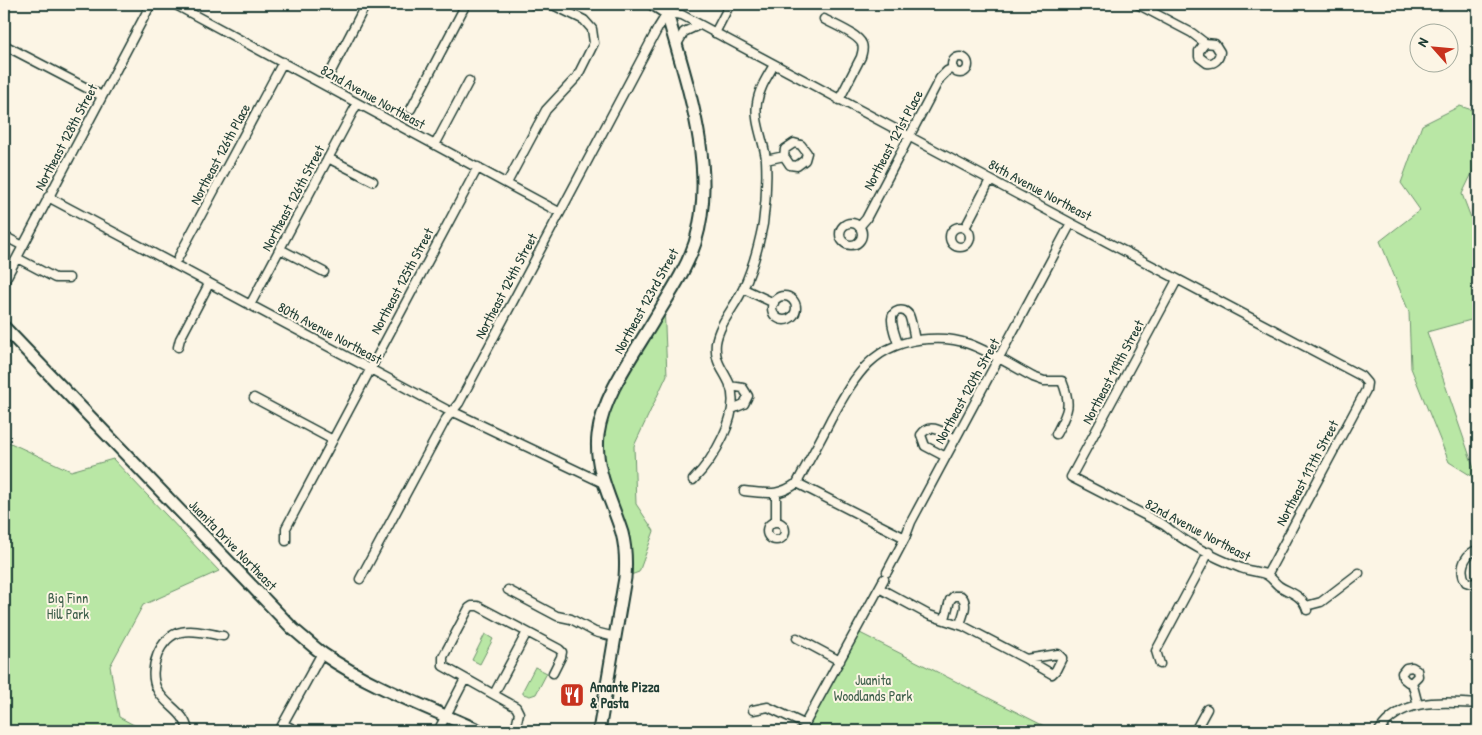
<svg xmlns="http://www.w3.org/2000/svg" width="1482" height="735" viewBox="0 0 1482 735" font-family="'Patrick Hand',sans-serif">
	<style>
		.green { fill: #b9e7a5; stroke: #6c926c }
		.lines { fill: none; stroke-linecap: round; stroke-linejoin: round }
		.street-casing { stroke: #1f3d34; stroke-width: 11 }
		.secondary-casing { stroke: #1f3d34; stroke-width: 15 }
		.street { stroke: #fcf5e5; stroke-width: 8 }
		.secondary { stroke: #fcf5e5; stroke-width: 11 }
		.labels { text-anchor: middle; stroke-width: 4; stroke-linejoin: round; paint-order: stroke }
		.street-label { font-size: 14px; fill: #1f3d34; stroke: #fcf5e5 }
		.park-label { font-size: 14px; fill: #3e5f4b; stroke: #fcf5e5 }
		.poi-label { font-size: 14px; font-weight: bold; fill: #1f3d34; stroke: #fcf5e5; text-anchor: start }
	</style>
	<rect width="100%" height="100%" fill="#fcf5e5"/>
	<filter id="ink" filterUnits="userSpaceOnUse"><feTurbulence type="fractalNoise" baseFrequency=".02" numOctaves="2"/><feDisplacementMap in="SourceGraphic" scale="10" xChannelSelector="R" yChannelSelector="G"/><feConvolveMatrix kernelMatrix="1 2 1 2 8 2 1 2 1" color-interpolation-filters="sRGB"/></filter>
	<g filter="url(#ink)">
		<path class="green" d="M1460,106L1478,112V161L1462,194L1476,231L1478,232V318L1427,332L1478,480L1449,462L1411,368L1409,312L1380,241L1420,210L1401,183L1422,125Z
			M664,303L667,375L634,446L636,504L654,531L639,572L628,576L603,483L601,420Z
			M4,440L71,471L113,459L219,571L143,605L110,666L119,717L145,731H4Z
			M856,631L1054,731H801Z
			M485,634L493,639L480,664L472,660Z
			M535,667L547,673L536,694L530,696L523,694V690Z"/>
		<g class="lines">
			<defs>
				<path id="street" d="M174,4L559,212
					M377,4L382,6
					M1137,4L1192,33L1205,43L1215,44L1220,52C1219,60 1214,64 1207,63L1199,57V51L1205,43
					M667,13L682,15L1071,223L1361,376L1367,383L1366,390L1267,575
					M824,19C834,25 858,34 862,44C864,49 862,52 861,57L839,100
					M715,33L730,4
					M4,45L102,96
					M676,46L684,32L699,25
					M952 65a8 8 0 1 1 16 0a8 8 0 1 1-16 0Z
					M324,85L366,4
					M411,109L466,4
					M435,145L469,81
					M328,158L373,181
					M766,160L784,156L790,165L797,166L805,160L807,153L801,145L794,143L785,149L784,156
					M507,183L546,110L577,77L594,43L592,29L584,20L553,5L532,4
					M48,197L451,412L458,414L603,483
					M840 234a11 11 0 1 1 22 0a11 11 0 1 1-22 0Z
					M859,227L866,219L940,78L947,71L953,68
					M950 237a10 10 0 1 1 20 0a10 10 0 1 1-20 0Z
					M965,228L990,180
					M4,236L23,246
					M280,249L324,272
					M17,258L55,278H69
					M178,258L283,62
					M1177,280L1071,477L1164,525C1186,543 1215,558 1241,568C1248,571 1263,572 1267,575C1272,578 1275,583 1279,586C1290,593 1303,595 1307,610
					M4,282L151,4
					M744,289L774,303
					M772 308a12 12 0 1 1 24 0a12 12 0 1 1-24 0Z
					M250,305L357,104
					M898,344C896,337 892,328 892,320C891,310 904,307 909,315C912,322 913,332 915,340
					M178,347L180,339L209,284
					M730,386L743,388L748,396L744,404L732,409
					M254,398L333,440
					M946,457L925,446L921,435C930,421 944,433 955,439
					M693,480C713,460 741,415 730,385C724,370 714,363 716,343C719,323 735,307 743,289C752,270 759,244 763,224C766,203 767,180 766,159C764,141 754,122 757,103C759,89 767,77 774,65
					M797,483C808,462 820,441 831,419C855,376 873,342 928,339C942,338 956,339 969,344C991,352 1012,366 1033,377L1044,381H1062C1072,406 1068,411 1056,434
					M744,491C767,493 778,497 797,483L905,538
					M767 531a9 9 0 1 1 18 0a9 9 0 1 1-18 0Z
					M776,522V494
					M286,541V528L478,167
					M1478,553L1474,551C1463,557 1459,571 1466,582L1472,584L1478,581
					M887,572L905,538L911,522L1071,223
					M360,579L446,419L459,403L658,28L673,4
					M879,588L929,615L963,626L1026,659L1058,654L1062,658L1056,670L1052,674L1026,659
					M508,590L557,616L571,619L595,632L615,637
					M1306,606L1321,602L1359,573
					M945,619L950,600L954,596H961C969,603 963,615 960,624
					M797,638L840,661
					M1160,664L1156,651L1209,552
					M1412,682H1408L1403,678L1402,673L1406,668L1412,667L1417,670L1418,676L1412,682L1418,705
					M494,694L527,632
					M753,710L768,707L804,724
					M283,724L297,731
					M516,726L519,713L516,707L443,666V657L469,608L472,606H478L559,649L562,652L561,657L553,673
					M188,731C185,711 165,706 157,689C147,670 160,636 181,632C195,629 210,634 223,636
					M279,731L322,653
					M438,731L465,679
					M801,731L884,579
					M1195,731L1207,709
					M1379,731C1402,697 1442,702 1478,704"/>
				<path id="secondary" d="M4,327L293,629C303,637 313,647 323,654C371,687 427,707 480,731
					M599,731L625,578C626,564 626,548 622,533C612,501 594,470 598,435C603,395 634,354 654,320C669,295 686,270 695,243C718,169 687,85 667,13L653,4"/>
			</defs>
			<use href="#street" class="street-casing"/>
			<use href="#secondary" class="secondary-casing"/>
			<use href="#street" class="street"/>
			<use href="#secondary" class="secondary"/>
		</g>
	</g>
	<defs>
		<symbol id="restaurant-square" viewBox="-11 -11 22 22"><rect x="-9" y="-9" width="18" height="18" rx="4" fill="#c8321e" stroke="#fcf5e5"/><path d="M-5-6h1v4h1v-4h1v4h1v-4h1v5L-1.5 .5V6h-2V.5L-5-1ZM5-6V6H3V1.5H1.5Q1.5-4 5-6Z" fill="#fff"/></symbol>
	</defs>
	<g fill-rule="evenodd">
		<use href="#restaurant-square" x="558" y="681" width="28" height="28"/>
	</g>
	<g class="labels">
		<g class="street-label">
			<text transform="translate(373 97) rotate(29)" y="5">82nd Avenue Northeast</text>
			<text transform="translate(66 137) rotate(-62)" y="5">Northeast 128th Street</text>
			<text transform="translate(893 140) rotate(-62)" y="5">Northeast 121st Place</text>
			<text transform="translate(220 154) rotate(-62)" y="5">Northeast 126th Place</text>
			<text transform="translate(1040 190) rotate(28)" y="5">84th Avenue Northeast</text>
			<text transform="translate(293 198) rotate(-62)" y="5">Northeast 126th Street</text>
			<text transform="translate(402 281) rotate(-62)" y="5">Northeast 125th Street</text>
			<text transform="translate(506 286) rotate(-62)" y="5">Northeast 124th Street</text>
			<text transform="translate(646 301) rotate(-61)" y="5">Northeast 123rd Street</text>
			<text transform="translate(330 333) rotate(28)" y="5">80th Avenue Northeast</text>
			<text transform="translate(1113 372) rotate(-62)" y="5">Northeast 119th Street</text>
			<text transform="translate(967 391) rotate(-61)" y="5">Northeast 120th Street</text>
			<text transform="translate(1307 473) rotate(-62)" y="5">Northeast 117th Street</text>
			<text transform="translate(1198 530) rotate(28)" y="5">82nd Avenue Northeast</text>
			<text transform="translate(233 545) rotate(46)" y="5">Juanita Drive Northeast</text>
		</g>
		<g class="park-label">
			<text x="68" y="603">Big Finn<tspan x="68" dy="16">Hill Park</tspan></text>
			<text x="873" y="685">Juanita<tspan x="873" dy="16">Woodlands Park</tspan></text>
		</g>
		<g class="poi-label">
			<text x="590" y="692">Amante Pizza<tspan x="590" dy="16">&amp; Pasta</tspan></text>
		</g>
	</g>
	<rect width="1482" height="735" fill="none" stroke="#fcf5e5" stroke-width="20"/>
	<rect x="10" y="10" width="1462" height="715" fill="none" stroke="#1f3d34" stroke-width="2" filter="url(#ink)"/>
	<g transform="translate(1434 48) rotate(297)"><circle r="24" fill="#fcf5e5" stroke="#a4ab9e"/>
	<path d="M0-4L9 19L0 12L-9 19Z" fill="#c8321e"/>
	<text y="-8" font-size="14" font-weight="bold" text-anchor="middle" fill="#1f3d34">N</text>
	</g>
</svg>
